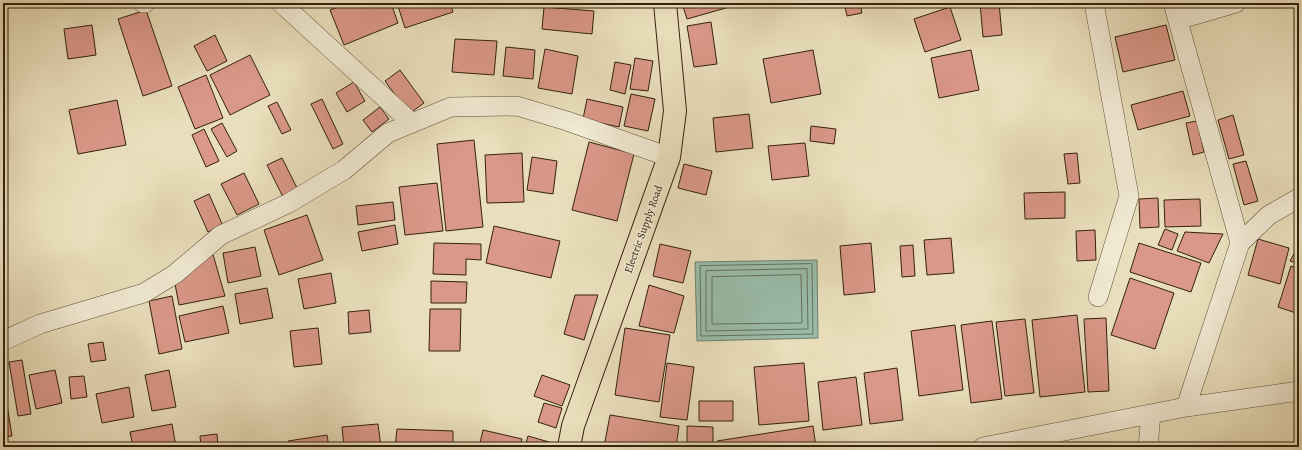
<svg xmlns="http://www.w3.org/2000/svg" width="1302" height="450" viewBox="0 0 1302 450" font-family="Alegreya,serif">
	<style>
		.water { fill: #99bdab; stroke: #707f6c }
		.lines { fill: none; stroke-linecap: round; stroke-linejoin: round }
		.shore { stroke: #66705c; stroke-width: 1 }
		.building { fill: #da9888; stroke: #33220d }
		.street-casing { stroke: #615139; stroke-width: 20 }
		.primary-casing { stroke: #33220d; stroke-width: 24 }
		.street { stroke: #f1ead3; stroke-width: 19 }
		.primary { stroke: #eadfbc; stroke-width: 22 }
		.labels { text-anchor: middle; stroke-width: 3; stroke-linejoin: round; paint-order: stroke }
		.street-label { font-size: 11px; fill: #33220d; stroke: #f1ead3 }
	</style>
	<rect width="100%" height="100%" fill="#eadfbc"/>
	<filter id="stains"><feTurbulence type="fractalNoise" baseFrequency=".005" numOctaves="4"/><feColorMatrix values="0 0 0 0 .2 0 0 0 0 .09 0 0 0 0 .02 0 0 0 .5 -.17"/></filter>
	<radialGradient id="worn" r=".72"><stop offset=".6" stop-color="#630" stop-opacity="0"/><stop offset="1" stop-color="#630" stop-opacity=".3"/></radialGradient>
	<path class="water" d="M817,260L818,338L697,341L695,262Z"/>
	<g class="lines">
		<path class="shore" d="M812,264L813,334L701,336L700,266Z
			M807,269L808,329L706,331V271Z
			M801,275L802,323L712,324V277Z"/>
	</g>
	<path class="building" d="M348,3H391L398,23L344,45L330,10Z
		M397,3H450L453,12L405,28Z
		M682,3H732L733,6L687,19Z
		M844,3H860L862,13L847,16Z
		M980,3H999L1002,35L983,37Z
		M544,7L594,11L592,34L542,29Z
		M950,7L961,40L925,52L914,19Z
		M146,10L172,86L143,96L118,19Z
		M711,22L717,64L694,67L687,26Z
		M92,25L96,55L68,59L64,29Z
		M1166,25L1175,60L1123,72L1115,37Z
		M215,35L227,61L207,71L194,46Z
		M455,39L497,41L494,75L452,72Z
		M1299,41V57H1297L1294,42Z
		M506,47L535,50L533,79L503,76Z
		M545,49L578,56L572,94L538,88Z
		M813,50L821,94L771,103L763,59Z
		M971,50L979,90L939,98L931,58Z
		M250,55L270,95L230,115L210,75Z
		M635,58L653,61L648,91L630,89Z
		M615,62L631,65L625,94L610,90Z
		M400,70L424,103L409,114L385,81Z
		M206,75L223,118L195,129L178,87Z
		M354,82L365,101L347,112L336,93Z
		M1183,91L1190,116L1138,130L1131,105Z
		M631,94L655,99L648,131L624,126Z
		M322,99L343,144L333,149L311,104Z
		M587,99L623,107L619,127L583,119Z
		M117,100L126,145L78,154L69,110Z
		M277,102L291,130L282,134L268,106Z
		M380,107L389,119L372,132L363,120Z
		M749,114L753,148L716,152L713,118Z
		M1233,115L1244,155L1229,159L1218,120Z
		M1197,121L1204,152L1193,155L1186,123Z
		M222,123L237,151L227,157L211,129Z
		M811,126L836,129L834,144L810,141Z
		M204,129L219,161L206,167L192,135Z
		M474,140L483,227L446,231L437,144Z
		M589,142L634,154L617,221L572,210Z
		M805,143L809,176L772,180L768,146Z
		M522,153L524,202L487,203L485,155Z
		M1077,153L1080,183L1068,184L1064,154Z
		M532,157L557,161L553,194L527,190Z
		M282,158L298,190L283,197L267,165Z
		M1246,161L1258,201L1244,205L1233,164Z
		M684,164L712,171L706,195L678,188Z
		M244,173L259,204L237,215L221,184Z
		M437,183L443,231L405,235L399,187Z
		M1065,192V218L1025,219L1024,193Z
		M209,194L223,226L208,232L194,201Z
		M1158,198L1159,227L1140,228L1139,199Z
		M1200,199L1201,226L1165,227L1164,200Z
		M393,202L395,220L358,225L356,206Z
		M307,215L323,260L279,275L264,230Z
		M395,225L398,244L362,251L358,232Z
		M494,226L560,241L551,278L486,263Z
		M1165,229L1178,234L1172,250L1158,245Z
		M1095,230L1096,260L1077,261L1076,231Z
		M1185,232L1223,234L1209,263L1177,251Z
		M951,238L954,273L927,275L924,240Z
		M1258,239L1289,248L1280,284L1248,275Z
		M434,243L481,244V260L466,259V275L433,274Z
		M871,243L875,292L844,295L840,246Z
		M1139,243L1201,263L1191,292L1130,272Z
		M660,244L691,251L683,283L653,276Z
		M913,245L915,276L902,277L900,246Z
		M1299,245V264L1290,261Z
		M255,247L261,276L228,283L223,253Z
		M212,251L225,296L179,305L174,279Z
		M1291,266L1299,269V314L1278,307Z
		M331,273L336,303L304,309L298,279Z
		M1130,278L1174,293L1155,349L1111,335Z
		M431,281L467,282L466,303H431Z
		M649,285L684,296L674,333L639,326Z
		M267,288L273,318L240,324L235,294Z
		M575,295H598L584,340L564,334Z
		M172,296L182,349L159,354L149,301Z
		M223,306L229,333L185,342L179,316Z
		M430,309H461L460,351H429Z
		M369,310L371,332L349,334L348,312Z
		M1077,315L1085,392L1040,397L1032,320Z
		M1106,318L1109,391L1088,392L1084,319Z
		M1025,319L1034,393L1005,396L996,322Z
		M992,321L1002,399L971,403L961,325Z
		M955,325L963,390L919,396L911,331Z
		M318,328L322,364L294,367L290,331Z
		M625,328L670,335L659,402L615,395Z
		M103,342L106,360L91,362L88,344Z
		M22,360L31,414L18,416L9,362Z
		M667,363L694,367L687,420L660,417Z
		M804,363L809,421L759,425L754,367Z
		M897,368L903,420L870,424L864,373Z
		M55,370L62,403L36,409L29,375Z
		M169,370L176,407L152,411L145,375Z
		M542,375L570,385L562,406L534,396Z
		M84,376L87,397L71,399L69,377Z
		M856,377L862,425L823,430L818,382Z
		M3,380L12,436L3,437Z
		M129,387L134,417L102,423L96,394Z
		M699,401H733V421H699Z
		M544,403L562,408L556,428L538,422Z
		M610,415L679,426L676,447H604Z
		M172,424L176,447H133L130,432Z
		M378,424L381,447H344L342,427Z
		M687,426L713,427V447H687Z
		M813,426L816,447H718L717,441Z
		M397,429L453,431V447H395Z
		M483,430L522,439L520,447H479Z
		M217,434L218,447H201L200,436Z
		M327,435L329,447H289L288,441Z
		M528,436L549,442L548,447H525Z"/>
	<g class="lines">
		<defs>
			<path id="street" d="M143,3H145
				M281,3L412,123
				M1094,3L1129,196L1098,297
				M1173,3L1240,243
				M1178,20L1236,3
				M3,341L40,324L144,293L175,274L221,235L289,203L344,170L388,133L451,107L517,106L567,121L669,157
				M1186,407L1299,391
				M983,447L1186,407L1240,243L1269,215L1299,198
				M1148,447L1151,414"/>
			<path id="primary" d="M569,447L573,426L669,157L675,111L665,3"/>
		</defs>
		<use href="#street" class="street-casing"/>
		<use href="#primary" class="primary-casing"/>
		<use href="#street" class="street"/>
		<use href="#primary" class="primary"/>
	</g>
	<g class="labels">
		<g class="street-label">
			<text transform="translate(643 229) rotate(-70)" y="4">Electric Supply Road</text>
		</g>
	</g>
	<rect width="1302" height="450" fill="none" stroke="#eadfbc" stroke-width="16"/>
	<rect x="4" y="4" width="1294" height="442" fill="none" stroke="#33220d" stroke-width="2"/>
	<rect x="8" y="8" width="1286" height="434" fill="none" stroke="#33220d"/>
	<rect width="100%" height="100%" filter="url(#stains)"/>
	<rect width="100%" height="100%" fill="url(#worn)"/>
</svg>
